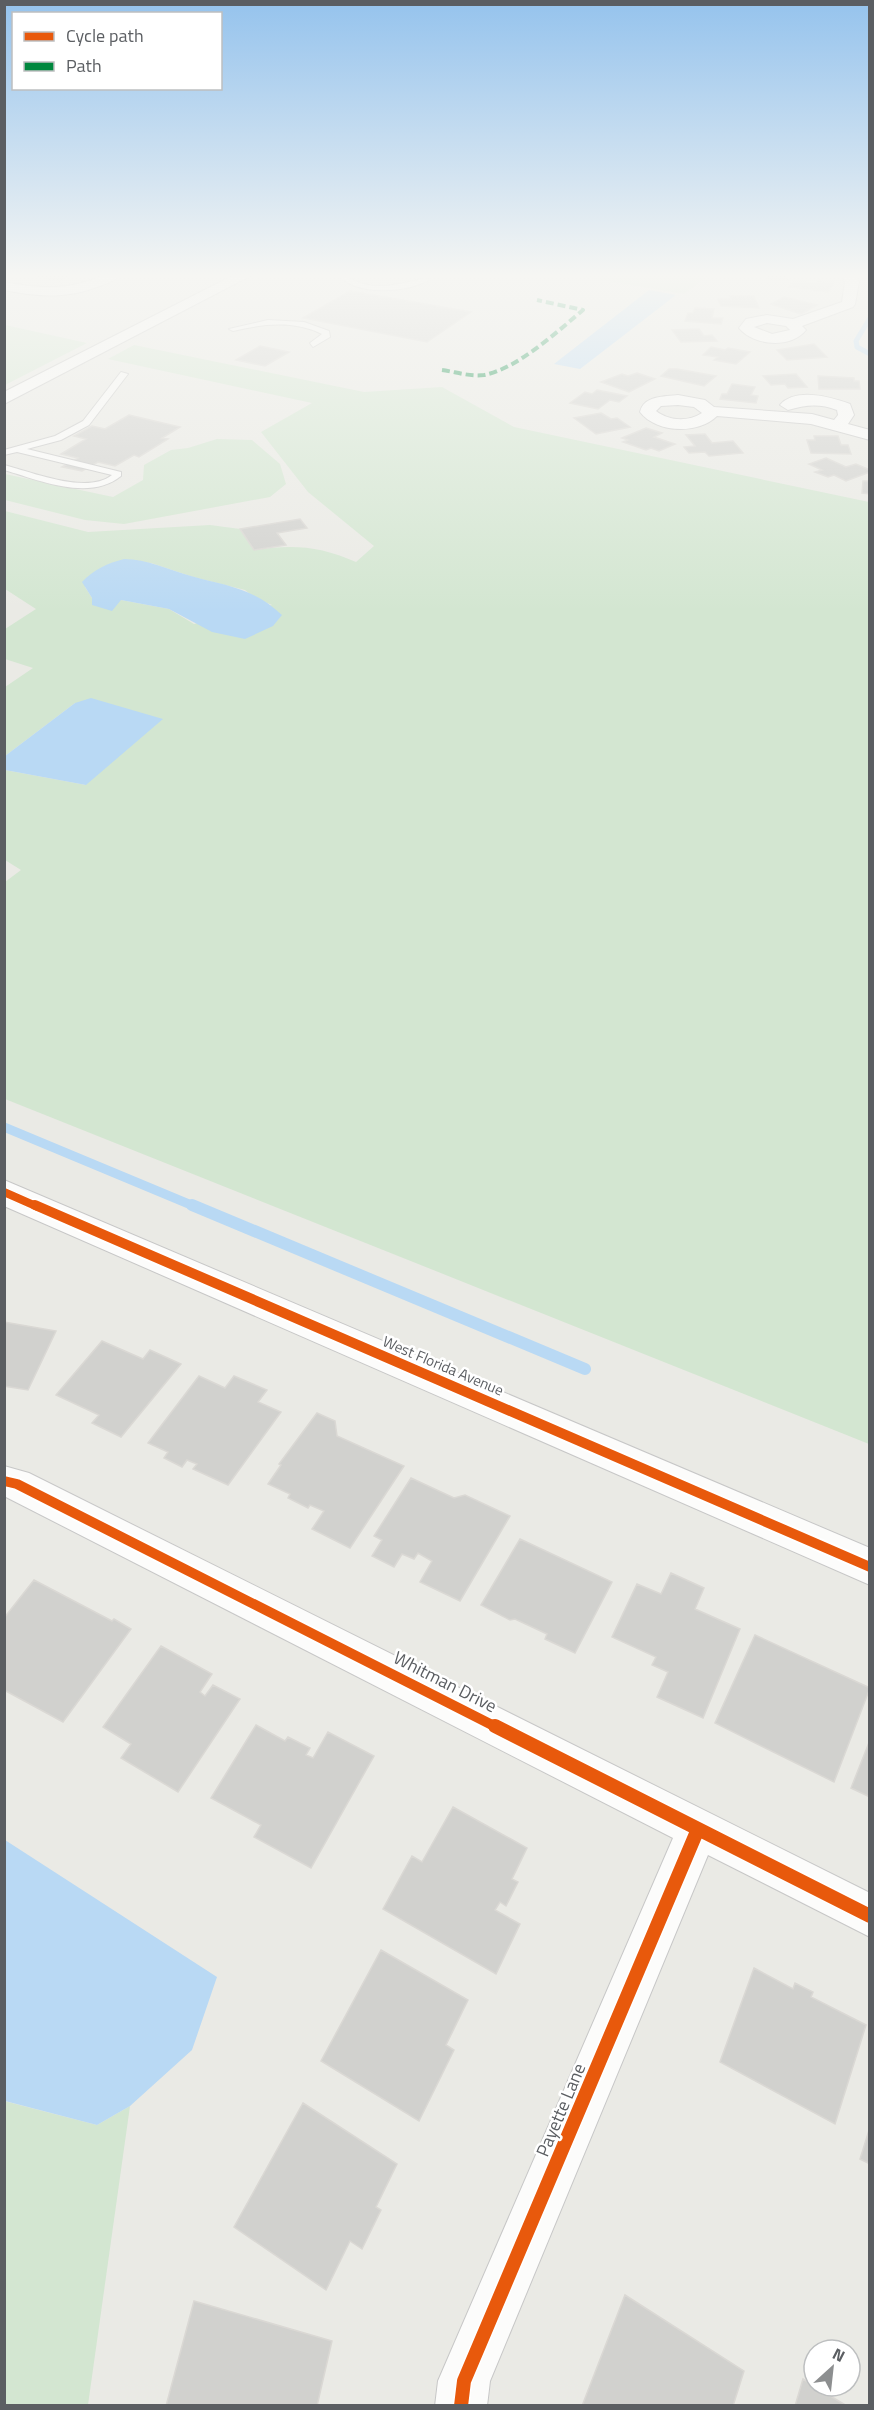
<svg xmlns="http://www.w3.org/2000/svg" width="874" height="2410" viewBox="0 0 874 2410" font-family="'Titillium Web',sans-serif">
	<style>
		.green { fill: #d3e6d1; fill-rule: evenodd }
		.water { fill: #b9d9f4 }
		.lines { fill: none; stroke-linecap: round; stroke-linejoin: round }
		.stream-far2 { stroke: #b9d9f4; stroke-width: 5 }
		.stream-far1 { stroke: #b9d9f4; stroke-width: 9 }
		.stream { stroke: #b9d9f4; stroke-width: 12 }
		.building { fill: #d1d1ce; stroke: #dad8d4; stroke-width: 1.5 }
		.service-casing { stroke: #c7c7c7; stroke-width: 2 }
		.minor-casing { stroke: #c7c7c7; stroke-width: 2 }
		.tertiary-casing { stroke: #c7c7c7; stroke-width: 2 }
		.service { fill: #fcfcfb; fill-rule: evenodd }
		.minor { fill: #fcfcfb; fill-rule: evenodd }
		.tertiary { fill: #fcfcfb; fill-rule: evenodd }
		.quiet { stroke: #00873e; stroke-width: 4; stroke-dasharray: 8 4; stroke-linecap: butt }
		.cycleway-far2-casing { stroke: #fff; stroke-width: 10 }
		.cycleway-far1-casing { stroke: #fff; stroke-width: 14 }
		.cycleway-casing { stroke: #fff; stroke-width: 17 }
		.cycleway-far2 { stroke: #e8590c; stroke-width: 8 }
		.cycleway-far1 { stroke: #e8590c; stroke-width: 10 }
		.cycleway { stroke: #e8590c; stroke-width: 14 }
		.labels { text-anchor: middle; stroke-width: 5; stroke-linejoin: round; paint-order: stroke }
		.street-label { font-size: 15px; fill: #5b5e62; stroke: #fff }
		.near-street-label { font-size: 18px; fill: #5b5e62; stroke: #fff }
	</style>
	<rect width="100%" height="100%" fill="#eaeae5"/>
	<path class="green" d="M572,275H709L684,294Z
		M4,325H5L87,343L5,385Z
		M134,345L364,392L442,387L514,427L869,502V1444L5,1099V882L21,870L5,860V770L86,785L75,703L5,756V687L33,668L5,659V629L36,609L5,589V511L88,532L210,525L240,529L255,550C292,544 321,546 356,562L374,546L308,492L261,432L312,403L108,359ZM138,562L151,563L193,577L245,590L255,598L272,605L194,624L169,609L121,600L92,605V598L85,587Z
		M217,439L252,440L280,464L286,484L270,497L124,524L85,520L5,500V474L113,497L143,480L144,465L171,450L188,448Z
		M4,2101L97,2125L130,2106L88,2405H5Z"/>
	<path class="water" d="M649,290L676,295L580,369L554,364Z
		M124,559C147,559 169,570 191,576C227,586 254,588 282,615L273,626L245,639L212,632L169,609L121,600L112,611L92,605V598L82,582C93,570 108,563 124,559Z
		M91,698L163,719L86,785L5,770V756L75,703Z
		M5,1840L217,1977L192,2050L130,2106L97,2125L5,2101Z"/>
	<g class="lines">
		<path class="stream-far2" d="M870,318L856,341L857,347L870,354"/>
		<path class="stream-far1" d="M4,1127L196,1207"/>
		<path class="stream" d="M192,1205L585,1369"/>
	</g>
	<path class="building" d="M38,275H70V276L59,281L34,276Z
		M766,275H785L787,279H768Z
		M818,280L834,282L828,292L789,287L793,281L816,283Z
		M350,291L471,312L427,342L303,318Z
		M730,296H754L759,308L721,306L718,299H731Z
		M784,297L817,305L801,314L771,304Z
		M695,308L714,309L712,318H723L721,324L685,321L688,313H693Z
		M699,329L704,336L712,335L717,341L681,342L672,330Z
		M814,344L827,357L787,360L777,350Z
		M260,346L289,352L265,366L236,360Z
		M711,347L725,350L728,348L750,352L736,364L714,360L718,357L703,355Z
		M669,369H677L716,376L704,386L661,376Z
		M637,373L655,379L629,392L601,382L622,374L628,376Z
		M796,374L807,387L788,388L785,384L771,385L763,376Z
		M818,376L854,378V381H859L860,389H819Z
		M732,384L755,387L751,395L758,396L756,403L720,399L722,394H727Z
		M597,390L627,396L619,402L610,400L598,409L570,403L585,392L592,394Z
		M601,413L611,419L617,418L630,427L596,434L574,418Z
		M129,415L180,427L162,438L168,439L139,457L134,455L115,466L98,462L82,471L62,467L78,458L61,454L86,439L74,436L92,426L105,429Z
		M646,428L662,433L654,437L675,444L659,451L651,448L646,450L623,442L628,440L622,438Z
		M705,434L712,443L733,441L743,453L709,456L705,452L689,453L684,447L695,446L686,435Z
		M814,436H838L841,445H848L851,454L811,453L807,440H815Z
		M826,458L846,467L856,464L870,470V472L846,481L834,475L828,477L815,472L822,470L809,464Z
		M863,481H870V494L862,493Z
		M300,519L307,528L277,533L286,545L254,550L240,529Z
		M4,1322L56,1331L28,1390L4,1386Z
		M102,1341L143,1359L150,1350L181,1364L121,1437L92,1423L99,1415L56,1395Z
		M199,1376L225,1388L234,1376L267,1390L258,1402L281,1412L228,1485L193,1469L197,1464L187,1460L182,1467L164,1458L168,1452L148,1443Z
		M317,1413L335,1421L337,1436L404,1466L350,1548L312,1529L324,1511L310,1505L308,1508L288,1498L290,1494L268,1484L281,1465L279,1464Z
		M411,1478L454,1498L465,1495L510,1516L460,1601L420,1582L432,1561L418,1553L414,1559L402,1554L394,1567L372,1556L382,1540L374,1536Z
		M520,1539L612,1582L575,1653L545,1639L547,1634L515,1619L510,1620L481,1605Z
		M671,1573L704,1588L695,1609L740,1629L703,1718L657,1697L668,1672L652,1665L656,1657L612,1637L637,1584L661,1594Z
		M34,1580L112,1621L114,1619L131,1629L63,1722L4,1690V1618Z
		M755,1635L870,1688L834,1782L715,1723Z
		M161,1646L212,1674L200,1692L205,1696L213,1685L240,1699L178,1792L121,1758L131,1744L103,1727Z
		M256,1725L285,1741L288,1737L310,1748L306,1755L313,1758L328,1732L374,1756L311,1868L254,1837L261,1825L211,1798Z
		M870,1740V1797L851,1788Z
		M453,1807L527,1848L512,1879L518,1882L506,1906L500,1902L495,1910L520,1924L496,1974L383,1909L412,1856L422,1862Z
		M381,1950L468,2000L446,2045L454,2050L419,2121L321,2061Z
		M754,1968L793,1989L795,1983L813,1992L811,1997L866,2025L835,2124L720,2062Z
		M303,2103L397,2164L376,2207L381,2210L362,2249L350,2241L326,2290L234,2227Z
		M870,2127V2164L860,2159Z
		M625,2295L744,2371L733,2406H582Z
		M194,2301L332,2341L317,2406H166Z
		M803,2379L814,2386L847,2406H795Z"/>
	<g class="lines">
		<defs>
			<path id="service" d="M338,275C347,275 351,280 360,283C381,290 405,283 426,278L429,280C406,293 357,296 338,275Z
				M268,320L304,322L329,331L330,337L313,347L310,343L322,334C293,320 263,324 233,331L229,329Z
				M121,372L128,374L89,425L61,440L27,449L121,472V476C89,502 39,480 4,470V465C32,472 87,495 112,475L17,452L4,455V450L55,436L83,421Z"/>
			<path id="minor" d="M104,275H121C115,281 107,283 100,286C67,299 38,297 4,290V282C43,289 67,291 104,275Z
				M841,275H854L859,282L855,304L853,307L802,326L806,330C791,349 754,346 739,328L746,319L767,315L793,319L842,302L845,282ZM767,323L786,326L790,330L772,334L754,327Z
				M678,395L705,400L714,407L812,414L834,420L838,415L837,410C819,403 805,405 788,410L780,405C795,387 831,397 850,404L854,415L848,424L870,430V440L811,424L717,416C698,435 656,433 640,412C644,395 664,397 678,395ZM678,405L694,407L702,413C688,422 669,421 656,411L661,406Z
				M4,1466L29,1473L870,1893V1937L708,1855L490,2381L487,2406H435L438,2381L673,1838L4,1496Z"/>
			<path id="tertiary" d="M234,275H252L4,404V392Z
				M4,1180L870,1548V1585L4,1206Z"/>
		</defs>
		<use href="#service" class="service-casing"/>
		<use href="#minor" class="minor-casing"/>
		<use href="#tertiary" class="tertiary-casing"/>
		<use href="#service" class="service"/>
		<use href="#minor" class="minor"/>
		<use href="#tertiary" class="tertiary"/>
		<path class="quiet" d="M442,370C456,372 471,377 484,375C517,369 558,331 583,310L537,300"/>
		<defs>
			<path id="cycleway-far2" d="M4,1192L38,1207"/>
			<path id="cycleway-far1" d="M35,1205L870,1567
				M4,1481L17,1484L498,1728"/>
			<path id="cycleway" d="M495,1726L870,1916
				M461,2406L464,2381L698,1829"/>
		</defs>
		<use href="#cycleway-far2" class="cycleway-far2-casing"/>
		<use href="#cycleway-far1" class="cycleway-far1-casing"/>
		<use href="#cycleway" class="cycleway-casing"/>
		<use href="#cycleway-far2" class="cycleway-far2"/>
		<use href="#cycleway-far1" class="cycleway-far1"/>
		<use href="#cycleway" class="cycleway"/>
	</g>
	<linearGradient id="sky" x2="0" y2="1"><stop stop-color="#95c3ed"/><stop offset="0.45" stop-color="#f6f6f3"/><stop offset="1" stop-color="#f6f6f3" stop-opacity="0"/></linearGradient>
	<rect width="874" height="612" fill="url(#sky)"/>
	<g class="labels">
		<g class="street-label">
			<text transform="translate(443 1366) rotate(23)" y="5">West Florida Avenue</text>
		</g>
		<g class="near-street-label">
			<text transform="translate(445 1682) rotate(27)" y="6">Whitman Drive</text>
			<text transform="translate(561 2110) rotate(-67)" y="6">Payette Lane</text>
		</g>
	</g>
	<rect width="874" height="2410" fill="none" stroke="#5b5e62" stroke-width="12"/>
	<rect x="12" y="12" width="210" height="78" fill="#ffffff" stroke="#bdbfc0" stroke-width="1.5"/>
	<rect x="24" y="32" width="30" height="9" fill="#e8590c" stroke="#bdbfc0" stroke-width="1.5"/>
	<text x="66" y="42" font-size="18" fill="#5b5e62">Cycle path</text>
	<rect x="24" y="62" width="30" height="9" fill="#00873e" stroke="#bdbfc0" stroke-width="1.5"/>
	<text x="66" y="72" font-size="18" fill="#5b5e62">Path</text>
	<g transform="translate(832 2368) rotate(27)"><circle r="28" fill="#ffffff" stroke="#bdbfc0" stroke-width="1.5"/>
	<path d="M0-4.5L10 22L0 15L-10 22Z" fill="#8d8f90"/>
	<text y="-9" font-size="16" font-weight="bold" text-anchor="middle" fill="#5b5e62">N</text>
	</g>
</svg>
